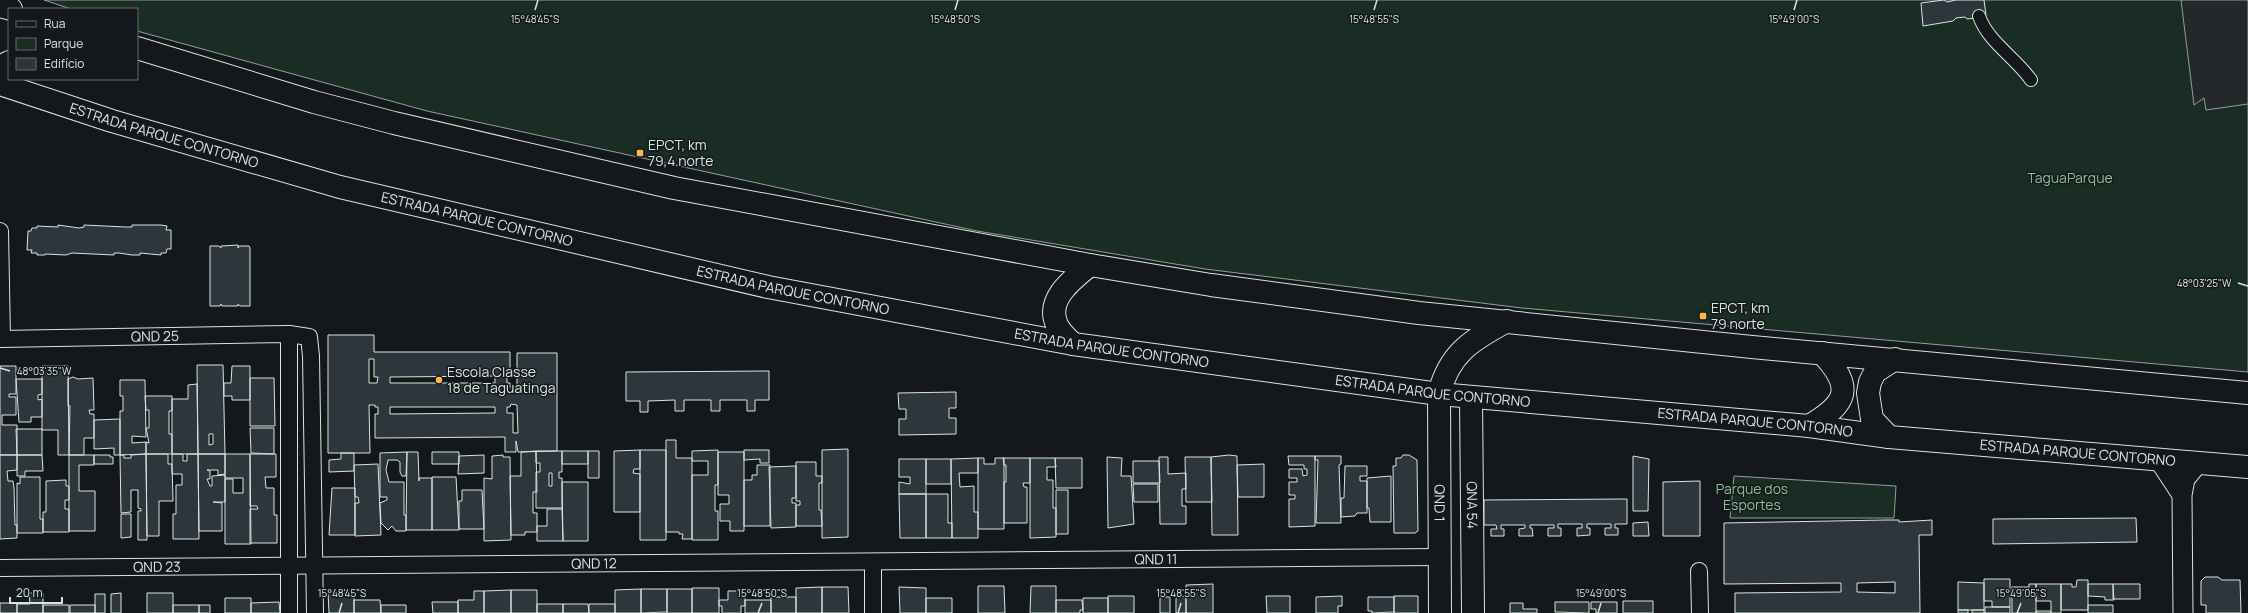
<svg xmlns="http://www.w3.org/2000/svg" width="2248" height="613" viewBox="0 0 2248 613" font-family="Manrope,sans-serif">
	<style>
		.green { fill: #1a2d24; stroke: #939e99 }
		.parking { fill: #24282b; stroke: #939e99 }
		.building { fill: #2c363c; stroke: #d8e6dc; fill-rule: evenodd }
		.lines { fill: none; stroke-linecap: round; stroke-linejoin: round }
		.pedestrian-casing { stroke: #d8e6dc; stroke-width: 14 }
		.minor-casing { stroke: #d8e6dc; stroke-width: 18 }
		.tertiary-casing { stroke: #d8e6dc; stroke-width: 21 }
		.secondary-casing { stroke: #d8e6dc; stroke-width: 24 }
		.trunk-casing { stroke: #d8e6dc; stroke-width: 24 }
		.pedestrian { stroke: #14181c; stroke-width: 12 }
		.minor { stroke: #14181c; stroke-width: 16 }
		.tertiary { stroke: #14181c; stroke-width: 19 }
		.secondary { stroke: #14181c; stroke-width: 22 }
		.trunk { stroke: #14181c; stroke-width: 22 }
		.ticks { fill: none; stroke: #d8e6dc; stroke-width: 1.5 }
		.poi-dot { fill: #ffb74d; stroke: #14181c; stroke-width: 1.5 }
		.labels { text-anchor: middle; stroke-width: 3; stroke-linejoin: round; paint-order: stroke }
		.street-label { font-size: 14px; fill: #d8e6dc; stroke: #14181c }
		.poi-label { font-size: 14px; fill: #d8e6dc; stroke: #14181c; text-anchor: start }
		.park-label { font-size: 14px; fill: #8ac095; stroke: #14181c }
		.ticks-label { font-size: 10px; text-anchor: middle; fill: #d8e6dc; stroke: #14181c; stroke-width: 3; stroke-linejoin: round; paint-order: stroke }
	</style>
	<rect width="100%" height="100%" fill="#14181c"/>
	<path class="green" d="M44,0H2248V372L1522,308L1205,269L977,231L427,111L137,31V9H71Z
		M1734,476L1896,486L1894,518H1730Z"/>
	<path class="parking" d="M2181,0H2248V104L2206,110L2204,98L2194,105Z"/>
	<path class="building" d="M1944,0L1947,2L1956,0H1984L1986,15L1984,17L1967,19L1965,17L1956,18L1953,21L1923,26L1921,3Z
		M58,225L79,228L84,227V225L126,227H132V225H161L167,226L166,230H171V249H167L166,253H161V255L140,253V255H132L119,253H114V255L72,253L66,255L45,254V255H37V253H31L32,250H27L28,231H31L32,228H37V226L58,227Z
		M238,245V248L239,246H249L250,248V306H240L238,304V306H222L221,304L220,306H210V246H219L221,248V246Z
		M328,335H374V352H510V376H507V383H510V387H517V353H557V451L518,452L516,441V452H505V437L375,438V414H378V407H375V405H369L370,453H328ZM369,359H374V377H378L377,383H369ZM495,376V383H390V377ZM511,404L517,405L518,433H513V413H507V407H510ZM390,407H495V413L390,414Z
		M197,365H223L225,454H198ZM209,434H213V444L209,445Z
		M0,366H16V394H9V397H16V415H2V425H17V455H0Z
		M42,366H68L69,455H58V430H42Z
		M232,366H250V400H232V396H224V383H231Z
		M769,371V400H755V411H747V400H720V411H711V400H684V411H675V400L648,401V412H640V401H626V372Z
		M73,377L78,379L93,378L94,410H89L90,414H94V438H84V455H69L70,406H68V379Z
		M250,378H274L275,426H250Z
		M16,379H42V394L38,395V400L42,399V417H31V422H19Z
		M120,380H145L146,437L132,436V443L146,442V454L120,455V411H123V396H120Z
		M197,384L198,454H172V399H188V385Z
		M956,392V408H949V418H956V434L899,435V419H906V409H899L898,393Z
		M145,396H172V411H169V434H172V454H146V442L149,443L146,428H149V410H146Z
		M120,419V455H114V448L94,449V420Z
		M250,428H274V454L251,453Z
		M16,429H42V455H17Z
		M666,440H676V458H692V539H682L683,534H679V532H666Z
		M848,449V537L822,538V450Z
		M640,450V469H634L633,473L640,474V512H614V451Z
		M640,450H666V540H640Z
		M718,450V485H715V511H718V540H692V475H708V461H692V451Z
		M744,450H769V463H760V459L744,460Z
		M536,451H562V472H559V478H562V508H536V472H540V463H536ZM549,473H552V486H549Z
		M536,451L537,492H533V513H537V532H525V535H511L510,476H521V452Z
		M562,451H588V464H562Z
		M588,451H599V478H588Z
		M407,452H418L419,481V478H432V530H406Z
		M407,452L406,476H402L400,472V462L397,460H388L386,470L389,482H404V515H406V531H396L392,526L388,530L381,523L380,503L387,500V497H380V453Z
		M432,452H459V464H432Z
		M718,452H744V531H730V521H720V504H729V495H718Z
		M341,453H354V471L329,472V460L341,459Z
		M146,454H168V464H172L173,501H159V536H147Z
		M146,454L147,540H138V511H141V509L138,508V490H131V512L121,513L120,455H124V458H131V455Z
		M172,454H183V461H187V454H198L199,539H173V514H176V485H182V474H172Z
		M198,454H225V474L218,475V470H207L210,471V479H207L210,486H212V476L225,475V502H213L222,503V531H199Z
		M225,454H250L251,544H225V479H233V493H243V478H225Z
		M250,454H276V477H265L266,488H274V515H277V543H250V509H258L257,506H250Z
		M0,455H17V470L7,471L8,481H13L14,488L15,525H17V538L0,539Z
		M17,455H42L43,471H25V476H17Z
		M69,455H94V465H79V491H95V531H69Z
		M94,455H110V457H113V464H94Z
		M484,455V473L458,474L459,456Z
		M503,455V457H510L511,540L484,541V478L492,479V456Z
		M1229,455L1237,456L1238,535H1212L1211,457Z
		M1403,455H1409L1417,460L1418,531L1415,533H1394L1393,466H1396V458H1401Z
		M1288,456H1315V526L1289,527V499H1295V495H1289V482H1297V478H1289V469H1302L1303,476L1307,475V469H1304V465H1289Z
		M1315,456H1341V464L1339,465L1341,523H1316L1318,460H1315Z
		M1633,456L1649,459L1648,511H1633Z
		M1107,457L1122,458L1121,476H1131L1134,524L1108,528Z
		M1159,457H1168V474L1186,473V489H1182V506H1186V524H1160Z
		M1185,457H1211L1212,502H1186Z
		M978,458H984V464H995V458H1004V529H978Z
		M978,458V473H959L960,487L974,486V512H978V538H952L951,459Z
		M1003,458H1030V483H1023L1024,487H1027V523H1004V482H1006V465H1004Z
		M1030,458H1055L1056,467H1047V480H1053V508H1056V537L1030,538Z
		M1055,458H1082V488H1056Z
		M899,459H926V494H899V482L910,484V477H899Z
		M926,459H951V484H926Z
		M1133,461H1159L1160,483H1133Z
		M796,462H816V476H822V483H819V510H821L822,526H796V505H800V501H796Z
		M378,464L381,535L355,536V503H359L358,497H355L354,465Z
		M1264,464V497H1238L1237,465Z
		M757,465H770V526H744V480H752V475H757Z
		M796,466V498H792V503H796V527L771,528L769,467Z
		M1345,466H1367V476H1360V481H1367V513H1357L1355,516L1341,517V498H1344Z
		M1391,476V522H1370L1369,508H1367V478Z
		M20,477H40V519H43V533H17V483L20,484Z
		M432,477H456L459,530H432Z
		M66,480V486H69V500H65V509H69V532H43V512H46V481Z
		M1700,481V536H1663V482Z
		M562,482H588V541H563Z
		M1133,484H1158V502H1134Z
		M332,488H355V535H329Z
		M462,490H482L484,529H459V501H462Z
		M1056,490H1068V534H1056Z
		M899,494H926V538H900Z
		M926,494H948V523H952V538H926Z
		M1627,499V524H1615V528H1618V535H1605V528H1611V524H1587V528H1590V535L1577,536V528H1582V524H1558V528H1561V536H1548V528H1554V525H1530V528H1532L1533,536H1519V529L1525,528V525H1501V529H1504V536H1491V529H1497L1496,525H1484V500Z
		M547,509H562L563,541H537V526H547Z
		M121,514H131V537L121,538Z
		M2136,518L2137,542L1993,544V519Z
		M1886,520H1899V522L1932,520V535H1919L1920,613H1735V593L1841,592V583L1724,584V523ZM1895,582V593L1857,592V583Z
		M1648,522L1649,536H1633V523Z
		M2205,577H2218L2222,580H2240L2241,613H2206V605H2201V581Z
		M1984,579H2010V607H1992V601H1984Z
		M2077,580H2088V610H2061V584H2072V587H2076Z
		M1958,582L1984,583V610H1958Z
		M1213,584V613H1186V585Z
		M2029,584H2036V613H2012V587H2029Z
		M2036,584H2061V613H2051V601H2036Z
		M2088,584H2113L2114,600H2105V597L2088,596Z
		M2113,584H2140V599H2113Z
		M978,586H1004L1005,613H978Z
		M1031,586H1056V613H1030Z
		M822,587H848L849,613H822Z
		M899,587L926,588V613H900Z
		M692,588H719V613H692Z
		M796,588L822,587V613H796Z
		M641,589H667V612L641,613Z
		M641,589V613H615V590Z
		M667,589H692V613H667Z
		M511,590H537V613H511Z
		M474,591H484V613H458V600H474Z
		M484,591L511,590V613H484Z
		M728,591H745V606H741V613H722V606H719V600H728Z
		M328,592H354V613H329Z
		M29,593H43V613H17V604H30Z
		M121,593V613H111V594Z
		M147,593H173V613H147Z
		M95,594H105V613H95Z
		M1108,596H1134V613H1108Z
		M1176,596H1186V613H1176Z
		M1266,596H1290V613H1267Z
		M1342,596V606H1338V613H1316V597Z
		M1394,596H1418V613H1394Z
		M771,597H796V613H771Z
		M1160,597H1170V613H1160Z
		M1368,597H1394V612L1372,613V611H1368Z
		M225,598H251V613H225Z
		M926,598H952V613H926Z
		M1083,598H1108V613H1083Z
		M354,600H380L381,613H354Z
		M745,600H771V613H745Z
		M1056,600H1082L1083,610H1080V613H1056Z
		M1623,601H1653V613H1623Z
		M279,602L280,613H251V603Z
		M432,602H458V613H433Z
		M1555,602H1589V613L1555,612Z
		M1591,602H1617V613H1596V609H1591Z
		M0,603H17V613H0Z
		M1510,603H1523V609H1537V613H1510Z
		M537,604H563V613H537Z
		M563,604H588L589,613H563Z
		M589,604H615V613H589Z
		M43,605H69V613H43Z
		M70,605H95V613H70Z
		M173,605H199V613H173Z
		M199,605H210V613H199Z
		M381,605H406V613H381Z
		M2088,605H2113V613H2088Z
		M1985,607H2010V613H1985Z
		M1958,610H1968V613H1958Z
		M1972,610H1984V613H1972Z
		M2036,611H2051V613H2036Z"/>
	<g class="lines">
		<defs>
			<path id="pedestrian" d="M1979,16C1988,42 2016,58 2031,80"/>
			<g id="minor">
				<path d="M0,231L2,339"/>
				<path d="M289,334V613"/>
				<path id="s1" d="M0,339L289,334L309,337L311,356L315,613"/>
				<path id="s2" d="M0,568L1440,557"/>
				<path d="M1699,571L1700,613"/>
				<path d="M873,613V562"/>
			</g>
			<path id="tertiary" d="M2159,460L2182,495
				M2183,613L2182,495L2185,479L2199,462"/>
			<g id="secondary">
				<path id="s3" d="M1439,394L1440,613"/>
				<path id="s4" d="M1471,397L1473,613"/>
			</g>
			<g id="trunk">
				<path d="M0,6L11,9"/>
				<path d="M137,48L314,102L394,123L674,188L1090,265L1211,285L1419,313L1752,347L2248,393"/>
				<path d="M0,67L9,62"/>
				<path id="s5" d="M0,84L112,121L340,187L768,287L1073,344L1439,394L1809,426L1889,437L2248,467"/>
				<path d="M1073,344C1067,338 1060,332 1057,325C1045,299 1073,279 1090,265"/>
				<path d="M1439,394C1449,353 1472,340 1507,321"/>
				<path d="M1809,426C1848,403 1854,388 1822,353"/>
				<path d="M1889,437L1872,419L1868,393L1870,382L1875,372L1895,359"/>
			</g>
		</defs>
		<use href="#pedestrian" class="pedestrian-casing"/>
		<use href="#minor" class="minor-casing"/>
		<use href="#tertiary" class="tertiary-casing"/>
		<use href="#secondary" class="secondary-casing"/>
		<use href="#trunk" class="trunk-casing"/>
		<use href="#pedestrian" class="pedestrian"/>
		<use href="#minor" class="minor"/>
		<use href="#tertiary" class="tertiary"/>
		<use href="#secondary" class="secondary"/>
		<use href="#trunk" class="trunk"/>
	</g>
	<path class="ticks" d="M535,10L538,0M955,10L958,0M1374,10L1377,0M1794,10L1797,0M2238,283L2248,286M0,368L10,371M339,613L342,603M758,613L762,603M1178,613L1181,603M1598,613L1601,603M2017,613L2021,603"/>
	<g class="poi-dot">
		<rect x="636" y="149" width="8" height="8" rx="2"/>
		<rect x="1699" y="312" width="8" height="8" rx="2"/>
		<circle cx="439" cy="380" r="4"/>
	</g>
	<g class="labels">
		<g class="street-label">
			<text dy="5" stroke="none"><textPath href="#s5" startOffset="172">ESTRADA PARQUE CONTORNO</textPath></text>
			<text dy="5" stroke="none"><textPath href="#s5" startOffset="496">ESTRADA PARQUE CONTORNO</textPath></text>
			<text dy="5" stroke="none"><textPath href="#s5" startOffset="820">ESTRADA PARQUE CONTORNO</textPath></text>
			<text dy="5" stroke="none"><textPath href="#s1" startOffset="155">QND 25</textPath></text>
			<text dy="5" stroke="none"><textPath href="#s5" startOffset="1144">ESTRADA PARQUE CONTORNO</textPath></text>
			<text dy="5" stroke="none"><textPath href="#s5" startOffset="1468">ESTRADA PARQUE CONTORNO</textPath></text>
			<text dy="5" stroke="none"><textPath href="#s5" startOffset="1792">ESTRADA PARQUE CONTORNO</textPath></text>
			<text dy="5" stroke="none"><textPath href="#s5" startOffset="2116">ESTRADA PARQUE CONTORNO</textPath></text>
			<text dy="5" stroke="none"><textPath href="#s3" startOffset="109">QND 1</textPath></text>
			<text dy="5" stroke="none"><textPath href="#s4" startOffset="108">QNA 54</textPath></text>
			<text dy="5" stroke="none"><textPath href="#s2" startOffset="1156">QND 11</textPath></text>
			<text dy="5" stroke="none"><textPath href="#s2" startOffset="594">QND 12</textPath></text>
			<text dy="5" stroke="none"><textPath href="#s2" startOffset="157">QND 23</textPath></text>
		</g>
		<g class="poi-label">
			<text x="648" y="150">EPCT, km<tspan x="648" dy="16">79,4 norte</tspan></text>
			<text x="1711" y="313">EPCT, km<tspan x="1711" dy="16">79 norte</tspan></text>
			<text x="447" y="377">Escola Classe<tspan x="447" dy="16">18 de Taguatinga</tspan></text>
		</g>
		<g class="park-label">
			<text x="2070" y="183">TaguaParque</text>
			<text x="1752" y="494">Parque dos<tspan x="1752" dy="16">Esportes</tspan></text>
		</g>
	</g>
	<g class="ticks-label">
		<text x="535" y="23">15°48'45"S</text>
		<text x="955" y="23">15°48'50"S</text>
		<text x="1374" y="23">15°48'55"S</text>
		<text x="1794" y="23">15°49'00"S</text>
		<text x="2204" y="287">48°03'25"W</text>
		<text x="44" y="375">48°03'35"W</text>
		<text x="1601" y="597">15°49'00"S</text>
		<text x="2021" y="597">15°49'05"S</text>
		<text x="342" y="597">15°48'45"S</text>
		<text x="762" y="597">15°48'50"S</text>
		<text x="1181" y="597">15°48'55"S</text>
	</g>
	<rect x="8" y="8" width="130" height="72" fill="#14181c" stroke="#626a69"/>
	<rect x="16" y="21" width="20" height="6" fill="#14181c" stroke="#626a69"/>
	<text x="44" y="28" font-size="12" fill="#d8e6dc">Rua</text>
	<rect x="16" y="38" width="20" height="12" fill="#1a2d24" stroke="#626a69"/>
	<text x="44" y="48" font-size="12" fill="#d8e6dc">Parque</text>
	<rect x="16" y="58" width="20" height="12" fill="#2c363c" stroke="#626a69"/>
	<text x="44" y="68" font-size="12" fill="#d8e6dc">Edifício</text>
	<path d="M10 597v6h52v-6" fill="none" stroke="#d8e6dc" stroke-width="2"/>
	<text x="16" y="597" font-size="12" fill="#d8e6dc" stroke="#14181c" stroke-width="3" paint-order="stroke">20 m</text>
</svg>
